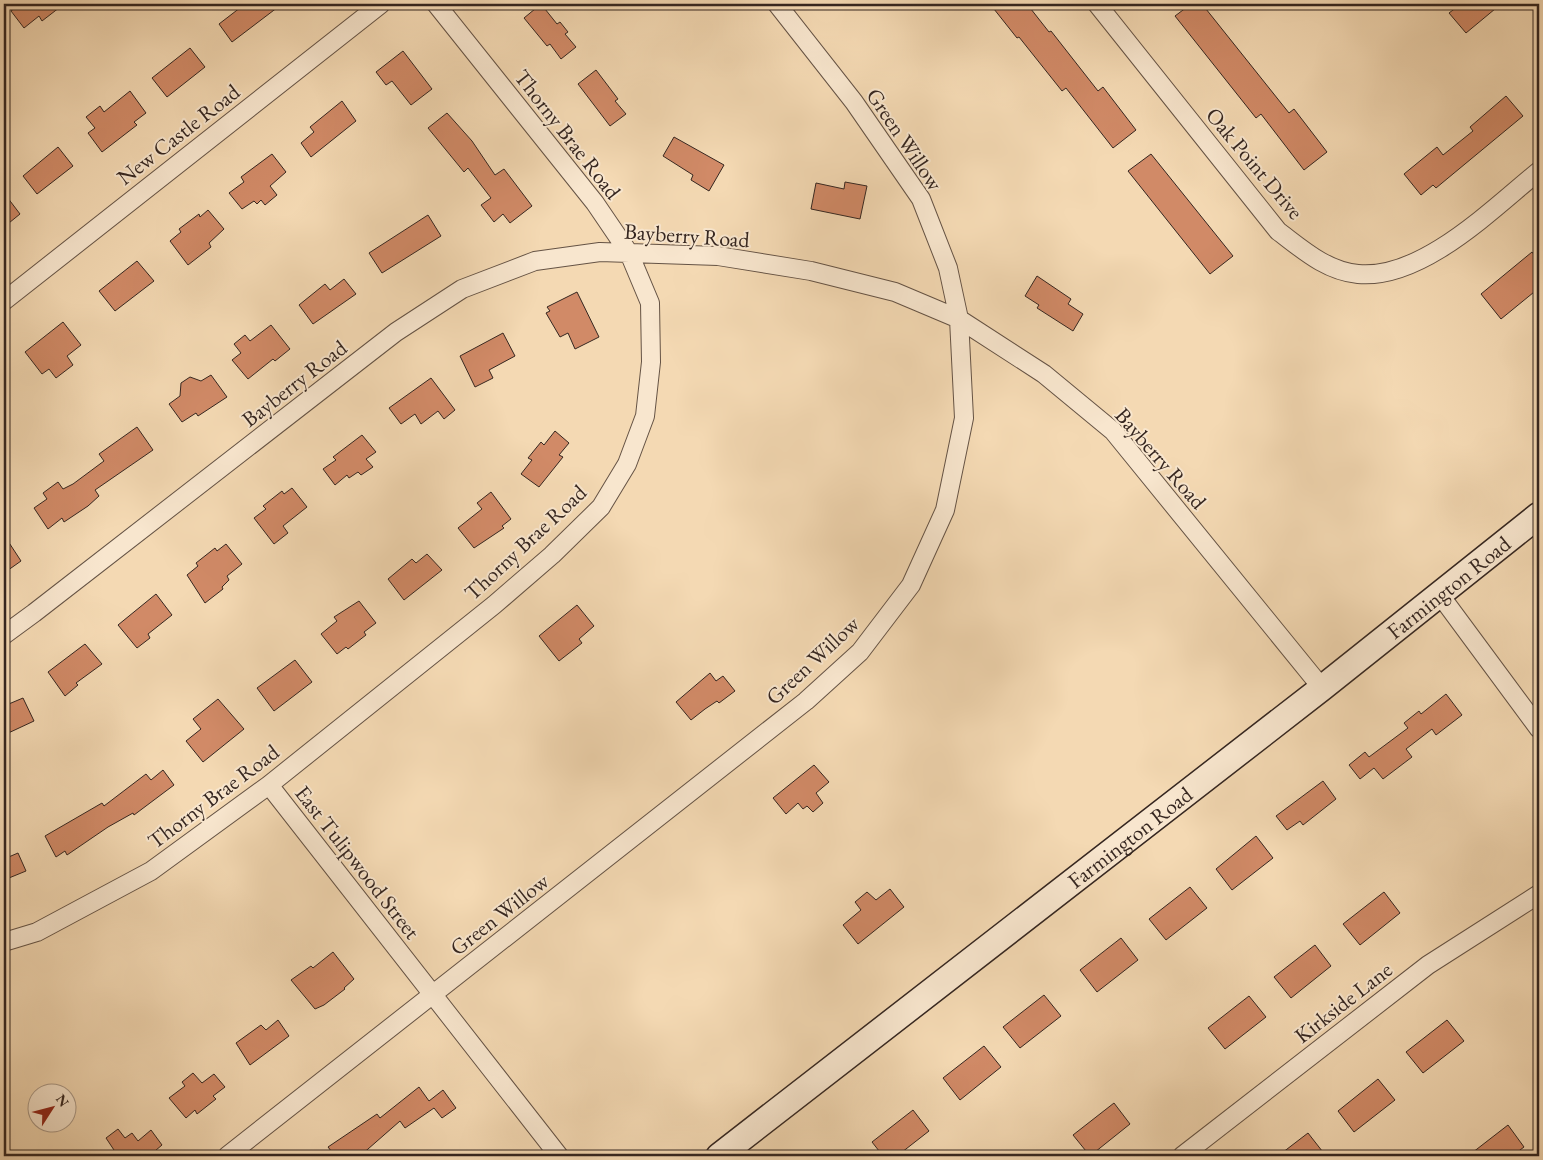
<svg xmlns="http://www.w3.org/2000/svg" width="1543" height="1160" viewBox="0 0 1543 1160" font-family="'EB Garamond',serif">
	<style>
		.building { fill: #d18a67; stroke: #352620 }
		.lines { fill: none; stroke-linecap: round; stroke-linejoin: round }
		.street-casing { stroke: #655345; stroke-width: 20 }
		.secondary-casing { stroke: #352620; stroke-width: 28 }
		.street { stroke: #f8e6ce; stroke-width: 18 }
		.secondary { stroke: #f8e6ce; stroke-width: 25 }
		.labels { text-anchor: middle; stroke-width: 4; stroke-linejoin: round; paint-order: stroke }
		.street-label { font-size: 22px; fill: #352620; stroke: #f8e6ce }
	</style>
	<rect width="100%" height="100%" fill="#f4d9b3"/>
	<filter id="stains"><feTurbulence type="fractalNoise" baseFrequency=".004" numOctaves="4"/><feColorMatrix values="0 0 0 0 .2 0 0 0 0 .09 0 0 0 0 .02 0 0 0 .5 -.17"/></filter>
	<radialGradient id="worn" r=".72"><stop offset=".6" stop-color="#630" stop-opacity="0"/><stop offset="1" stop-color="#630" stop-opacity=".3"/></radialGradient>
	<path class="building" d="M20,4H64L42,21L39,16L24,28L11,11Z
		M245,4H282L232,42L219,24Z
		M541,4L557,24L560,22L568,32L565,34L576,47L561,59L550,44L547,46L524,18Z
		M990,4H1027L1049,32L1051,31L1098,91L1103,87L1136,130L1113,148L1066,88L1062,91L1019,37L1017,38Z
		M1191,4H1202L1289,113L1294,109L1327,152L1304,170L1261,114L1256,118L1175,16Z
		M1461,4H1501L1466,33L1449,13Z
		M190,48L205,67L167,97L152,78Z
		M403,51L432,89L411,105L392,81L386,85L376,72Z
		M596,70L618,99L615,101L626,114L610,126L578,84Z
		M130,91L146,113L134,122L137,125L102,152L88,133L95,128L86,117L100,106L104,112Z
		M1506,96L1523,116L1436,188L1433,185L1421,195L1404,174L1437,147L1443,155L1473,131L1470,127Z
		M342,101L356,121L311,157L301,143L314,132L310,127Z
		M447,113L472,141L495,175L504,169L532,206L510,223L503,214L494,222L481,205L491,198L468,168L464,172L428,128Z
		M674,137L724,165L709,191L691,180L693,175L663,156Z
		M58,147L73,166L37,194L23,176Z
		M272,154L286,172L270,186L277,195L265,205L261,200L257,204L254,201L242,209L229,193L244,182L241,177Z
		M1151,154L1233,256L1210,274L1128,171Z
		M845,182L867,186L860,219L811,209L816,183L844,189Z
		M4,193L20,214L4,227Z
		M208,210L224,229L209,243L211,247L188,265L170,241L181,232L179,229L199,214L200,217Z
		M428,215L441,236L382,273L369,253Z
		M1532,252L1539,261V288L1501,319L1481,294Z
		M137,261L154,281L115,311L99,291Z
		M1037,276L1071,299L1068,304L1083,314L1073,331L1037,308L1039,305L1025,296Z
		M344,279L356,294L313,324L299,305L325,284L330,290Z
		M577,292L599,337L575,349L568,333L560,337L546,313L550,311L547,307Z
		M63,322L81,345L67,356L73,365L56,378L49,369L42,374L25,352Z
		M271,325L290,349L275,361L273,359L248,379L232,360L241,353L234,344L245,335L250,341Z
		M503,333L515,356L489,370L493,378L475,387L460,356Z
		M211,375L227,397L198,416L196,413L182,422L169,404L180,396L181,383L190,377L201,381Z
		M431,378L455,410L444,419L438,411L421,424L415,414L401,424L389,408Z
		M137,427L153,450L95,490L99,496L88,506L64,522L62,518L48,529L34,508L47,499L43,493L58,482L63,489L73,484L104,461L99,454Z
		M555,431L569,443L559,455L563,457L539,487L521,474L532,460L528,458L541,442L544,445Z
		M362,435L376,452L366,459L373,467L361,475L358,472L349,478L347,475L335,485L323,469L336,460L333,457Z
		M292,488L307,507L283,526L288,533L274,544L254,518L266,509L263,506L282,491L284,494Z
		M491,492L511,519L502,526L504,528L474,548L458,528L482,509L477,503Z
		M4,535L21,561L4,573Z
		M226,544L242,564L227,576L229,580L222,587L223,589L205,603L187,575L198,566L196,563L215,548L217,551Z
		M427,554L442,570L404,600L388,579L412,559L416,563Z
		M156,594L172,615L148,634L150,638L137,648L118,625Z
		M359,601L376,623L364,632L366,635L348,649L346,647L337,654L321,634L337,621L334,617Z
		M577,605L594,626L579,639L582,643L559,661L539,636Z
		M85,644L102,664L76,683L78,685L65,696L48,672Z
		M295,660L312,682L274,711L257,688Z
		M710,673L716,681L723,676L735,691L719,703L717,701L705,709L691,720L676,702Z
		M1446,694L1462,715L1436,735L1432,729L1406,749L1412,757L1383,779L1374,768L1360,779L1349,765L1365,752L1369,757L1408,728L1404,723L1419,711L1421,714Z
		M23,698L34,721L4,735V706Z
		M218,699L244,729L203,762L186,741L201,729L193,719Z
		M814,765L829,782L816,793L823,803L813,812L807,806L803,809L798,803L786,814L773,798Z
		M163,770L174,785L134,815L133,813L108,827L67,855L65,851L56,857L45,836L102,803L104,806L146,774L151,780Z
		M1323,781L1336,799L1303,825L1300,821L1287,830L1276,816Z
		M1256,836L1273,858L1232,890L1216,869Z
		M18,853L26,871L4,880V859Z
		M1190,887L1207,908L1166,940L1149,919Z
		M890,889L904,907L858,944L843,925L861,910L855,902L867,892L876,900Z
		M1384,892L1400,913L1360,945L1343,924Z
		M1121,938L1138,960L1097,992L1080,970Z
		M1315,945L1331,966L1291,998L1274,977Z
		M333,952L354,979L344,988L345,989L324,1005L315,1009L291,980L311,966L313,968Z
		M1044,995L1061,1016L1020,1048L1003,1027Z
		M1249,996L1266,1017L1225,1049L1208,1028Z
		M278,1020L289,1036L250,1065L236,1043L261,1025L266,1030Z
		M1447,1020L1464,1041L1423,1073L1406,1052Z
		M984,1046L1001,1067L960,1100L943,1078Z
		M193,1073L202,1083L214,1074L225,1087L213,1096L216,1099L197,1114L195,1110L186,1118L169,1098L185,1086L182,1082Z
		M1378,1079L1395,1100L1354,1132L1338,1111Z
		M419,1087L429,1101L443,1090L456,1108L442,1118L434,1108L405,1128L400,1121L360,1156H335L328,1147L377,1114L380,1118Z
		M1114,1103L1130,1124L1090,1156L1073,1135Z
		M913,1110L929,1131L897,1156H883L872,1142Z
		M1508,1125L1524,1147L1512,1156H1468Z
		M118,1129L125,1138L132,1133L138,1141L151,1130L162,1145L149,1156H118L106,1138Z
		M1308,1133L1326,1156H1278Z"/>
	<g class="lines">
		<defs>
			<path id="street" d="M1097,4L1278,231C1302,249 1326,271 1358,274C1422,280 1492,209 1539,171
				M4,301L381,4
				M1440,595L1539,729
				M4,635L34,613L396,332L462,289L535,261L600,252L718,256L811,271L895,292L959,319L1044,374L1113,431L1322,688
				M269,785L559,1156
				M4,942L37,932L151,871L269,785L494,605L552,555L601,507L627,464L645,416L651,362L650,303L629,253L595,203L436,4
				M227,1156L806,701L860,652L911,585L945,510L964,418L959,319L948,268L921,199L854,102L777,4
				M1182,1156L1428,965L1539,894"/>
			<g id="secondary">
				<path id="s1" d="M719,1156L1322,688L1539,515"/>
			</g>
		</defs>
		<use href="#street" class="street-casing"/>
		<use href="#secondary" class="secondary-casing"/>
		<use href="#street" class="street"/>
		<use href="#secondary" class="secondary"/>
	</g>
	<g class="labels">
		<g class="street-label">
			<text transform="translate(178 134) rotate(-38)" y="8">New Castle Road</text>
			<text transform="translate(568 134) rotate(52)" y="8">Thorny Brae Road</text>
			<text transform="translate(905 139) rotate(56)" y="8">Green Willow</text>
			<text transform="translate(1255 163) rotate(50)" y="8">Oak Point Drive</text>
			<text transform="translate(687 235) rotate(4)" y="8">Bayberry Road</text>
			<text transform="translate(294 383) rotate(-38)" y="8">Bayberry Road</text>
			<text transform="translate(1161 458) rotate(49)" y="8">Bayberry Road</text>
			<text transform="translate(525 542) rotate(-43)" y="8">Thorny Brae Road</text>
			<text dy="8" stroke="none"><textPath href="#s1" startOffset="925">Farmington Road</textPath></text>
			<text transform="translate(812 660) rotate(-43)" y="8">Green Willow</text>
			<text transform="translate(213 796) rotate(-37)" y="8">Thorny Brae Road</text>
			<text dy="8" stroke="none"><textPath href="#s1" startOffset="520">Farmington Road</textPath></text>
			<text transform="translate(358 862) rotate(52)" y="8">East Tulipwood Street</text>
			<text transform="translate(499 914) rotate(-38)" y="8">Green Willow</text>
			<text transform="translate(1343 1002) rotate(-38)" y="8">Kirkside Lane</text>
		</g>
	</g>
	<rect width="1543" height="1160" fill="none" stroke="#f4d9b3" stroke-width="20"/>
	<rect x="5" y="5" width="1533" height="1150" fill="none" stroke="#352620" stroke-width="2.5"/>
	<rect x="10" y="10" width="1523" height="1140" fill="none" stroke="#352620"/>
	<g transform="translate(52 1108) rotate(54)"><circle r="24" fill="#f8e6ce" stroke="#aa9988"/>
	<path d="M0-4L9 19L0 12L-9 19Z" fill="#8f2418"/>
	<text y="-8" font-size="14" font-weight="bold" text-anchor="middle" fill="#352620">N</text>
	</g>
	<rect width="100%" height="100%" filter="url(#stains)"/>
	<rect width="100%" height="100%" fill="url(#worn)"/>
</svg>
